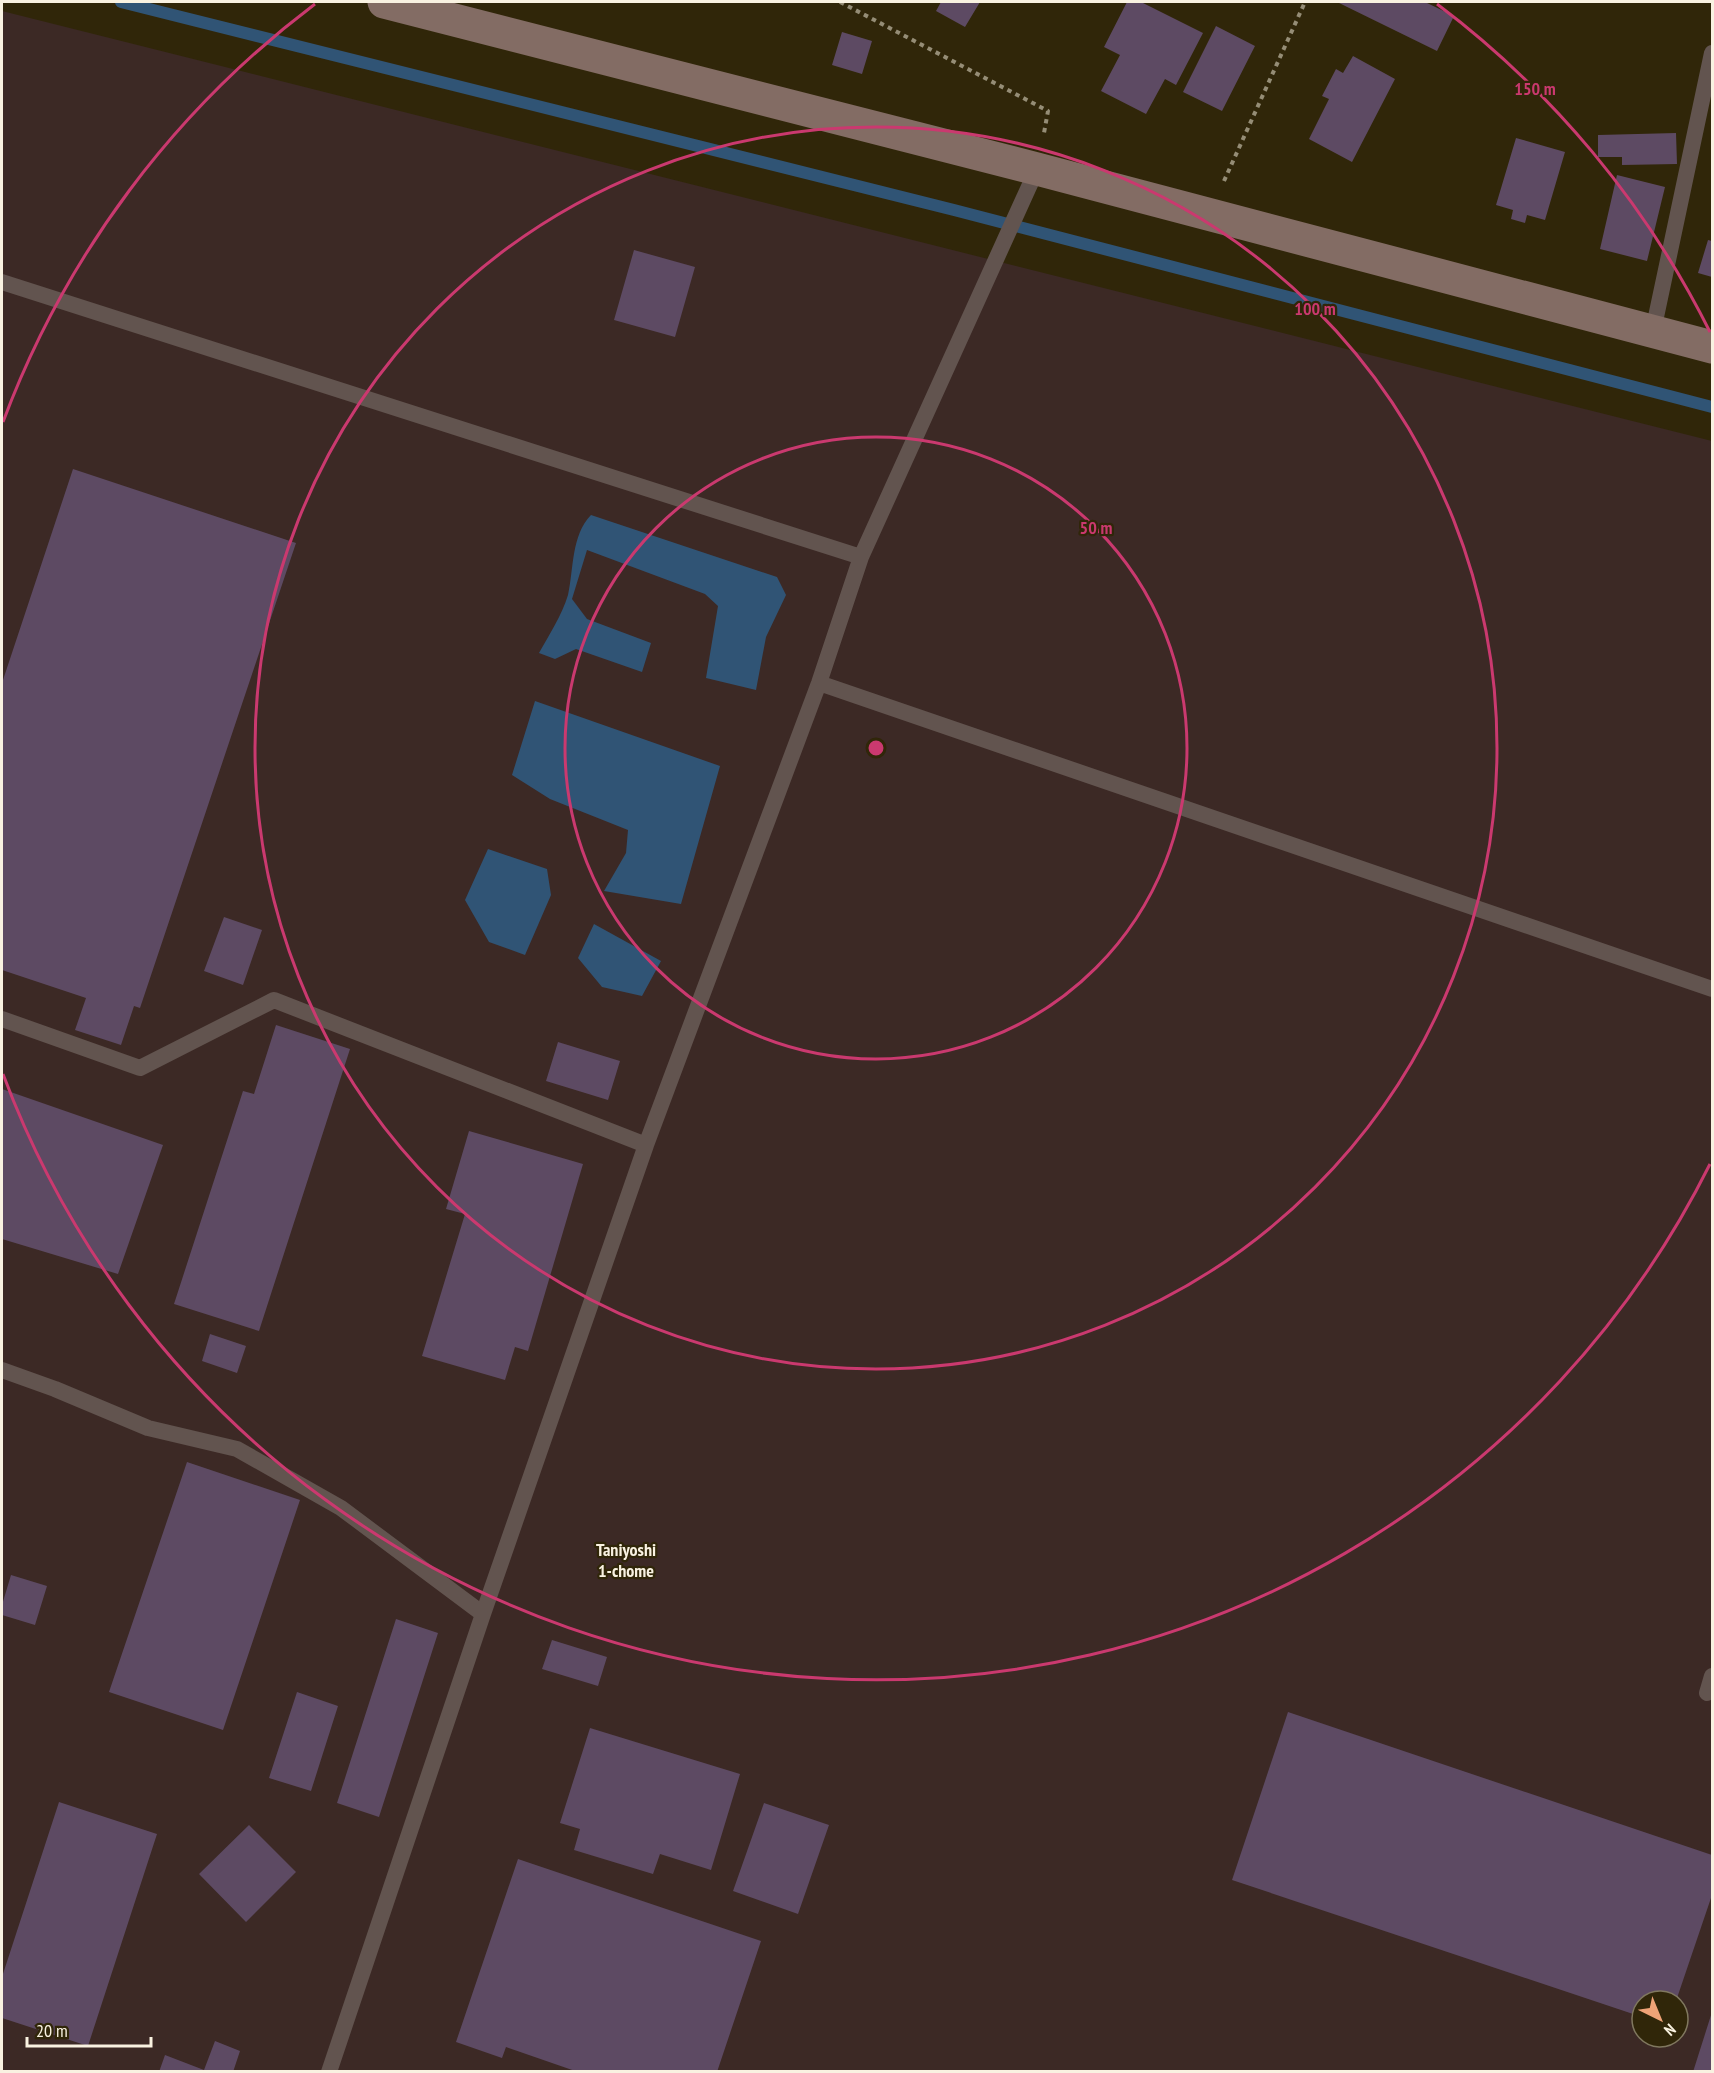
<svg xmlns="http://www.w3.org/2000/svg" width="1714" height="2073" viewBox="0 0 1714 2073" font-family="'PT Sans Narrow',sans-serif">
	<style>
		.industrial { fill: #3c2925; fill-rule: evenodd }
		.water { fill: #305475 }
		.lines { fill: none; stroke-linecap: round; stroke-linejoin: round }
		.stream { stroke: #305475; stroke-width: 12 }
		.building { fill: #5d4a63 }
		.path { stroke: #958d76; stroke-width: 4; stroke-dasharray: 4.5 4.5; stroke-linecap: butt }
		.lane { stroke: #62544f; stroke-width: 16 }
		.secondary { stroke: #836c64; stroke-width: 33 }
		.ring { fill: none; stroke: #ca396f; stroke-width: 3 }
		.labels { text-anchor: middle; stroke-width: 4.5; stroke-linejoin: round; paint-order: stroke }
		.neighbourhood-label { font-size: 18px; font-weight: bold; fill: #f9f2e1; stroke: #302609 }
		.centre { fill: #ca396f; stroke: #302609; stroke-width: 3 }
		.ring-label { font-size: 18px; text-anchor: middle; font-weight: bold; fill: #ca396f; stroke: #302609; stroke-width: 4.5; stroke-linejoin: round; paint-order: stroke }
	</style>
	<rect width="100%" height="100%" fill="#302609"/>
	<path class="industrial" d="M2,11L1712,441V2071H2ZM1642,2001H1678V2037H1642Z"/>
	<path class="water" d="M591,515L777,577L786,595L766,637L756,690L706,678L718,606L705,594L587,550L572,599L587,619L651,643L642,672L576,649L555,659L539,653C549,635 562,615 568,595C574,568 571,536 591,515Z
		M535,701L720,766L681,904L604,891L626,853L628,830L550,799L512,775Z
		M488,849L547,869L551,895L525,955L489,942L465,900Z
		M594,924L661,961L642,996L602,987L578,958Z"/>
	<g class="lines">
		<path class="stream" d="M121,2L954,210L1712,407"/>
	</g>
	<path class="building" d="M941,2H980L965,27L936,11Z
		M1127,2H1141L1203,33L1176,85L1165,79L1146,114L1101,91L1120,55L1104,47Z
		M1337,2H1425L1454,16L1437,51Z
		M1216,26L1255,46L1222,111L1183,92Z
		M842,32L872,41L862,74L832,65Z
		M1353,56L1395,79L1352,162L1309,139L1329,99L1322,96L1336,69L1343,73Z
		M1676,133L1677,164L1622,165V157H1598V135Z
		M1516,138L1565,152L1545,220L1527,215L1525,223L1511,219L1513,210L1496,205Z
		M1617,175L1665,187L1647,261L1600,249Z
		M1708,240L1712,241V277L1698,273Z
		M634,250L695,267L675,337L614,320Z
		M73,469L296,543L140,1008L134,1006L121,1045L75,1030L86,998L2,970V683Z
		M224,917L262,930L243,985L204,971Z
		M276,1025L350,1049L259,1331L174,1304L243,1091L254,1094Z
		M558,1042L620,1061L608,1100L546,1081Z
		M2,1089L163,1145L118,1274L2,1239Z
		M469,1131L583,1164L528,1351L515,1347L505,1380L422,1356L465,1214L446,1209Z
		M210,1334L246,1346L237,1373L202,1361Z
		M187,1462L300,1500L223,1730L109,1692Z
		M11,1575L47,1586L35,1625L2,1615V1605Z
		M396,1619L438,1633L379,1817L337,1803Z
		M552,1640L607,1657L598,1686L542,1669Z
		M297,1692L338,1706L311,1791L269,1778Z
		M1288,1712L1712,1855V1895L1676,2001H1642V2017L1232,1880Z
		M590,1728L740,1774L711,1870L660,1854L653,1874L574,1850L580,1829L560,1823Z
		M59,1802L157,1834L88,2046L2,2018V1977Z
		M764,1803L829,1825L798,1914L733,1891Z
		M249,1825L296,1872L246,1922L199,1874Z
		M518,1859L761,1941L717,2072H578L506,2047L502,2058L456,2042Z
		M1712,2012V2072H1693Z
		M215,2041L240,2051L233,2072H159L165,2055L204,2070Z"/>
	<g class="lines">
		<path class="path" d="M840,2L1048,111L1044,133
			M1224,181L1305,2"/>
		<path class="lane" d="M2,282L861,557
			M1653,331L1712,53
			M819,683L1712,989
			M2,1019L140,1068L274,1000L646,1145
			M2,1370L55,1389L148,1428L237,1449L341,1508L483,1614
			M1707,1693L1712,1676
			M329,2072L483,1614L646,1145L819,683L861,557L1037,169"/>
		<path class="secondary" d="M384,2L1037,169L1712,347"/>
	</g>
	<g class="ring">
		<circle cx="876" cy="748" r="311"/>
		<circle cx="876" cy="748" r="621"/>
		<path d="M1710 1164A932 932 0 0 1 3 1074M3 422A932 932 0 0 1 315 4M1437 4A932 932 0 0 1 1710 332"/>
	</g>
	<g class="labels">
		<g class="neighbourhood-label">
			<text x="626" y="1556">Taniyoshi<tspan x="626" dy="21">1-chome</tspan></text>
		</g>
	</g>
	<circle cx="876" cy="748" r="9" class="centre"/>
	<g class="ring-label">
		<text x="1535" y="95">150 m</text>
		<text x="1315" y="315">100 m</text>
		<text x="1096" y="534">50 m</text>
	</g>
	<rect width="1714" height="2073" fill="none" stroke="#f9f2e1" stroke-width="6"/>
	<g transform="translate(1660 2019) rotate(137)"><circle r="28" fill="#302609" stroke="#80785f" stroke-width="1.5"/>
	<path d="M0-4.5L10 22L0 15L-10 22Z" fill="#efa377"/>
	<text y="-9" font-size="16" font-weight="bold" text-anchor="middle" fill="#f9f2e1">N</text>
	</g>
	<path d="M27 2037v9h124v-9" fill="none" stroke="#f9f2e1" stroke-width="3"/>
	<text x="36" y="2037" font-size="18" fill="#f9f2e1" stroke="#302609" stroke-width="4.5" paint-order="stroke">20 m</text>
</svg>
